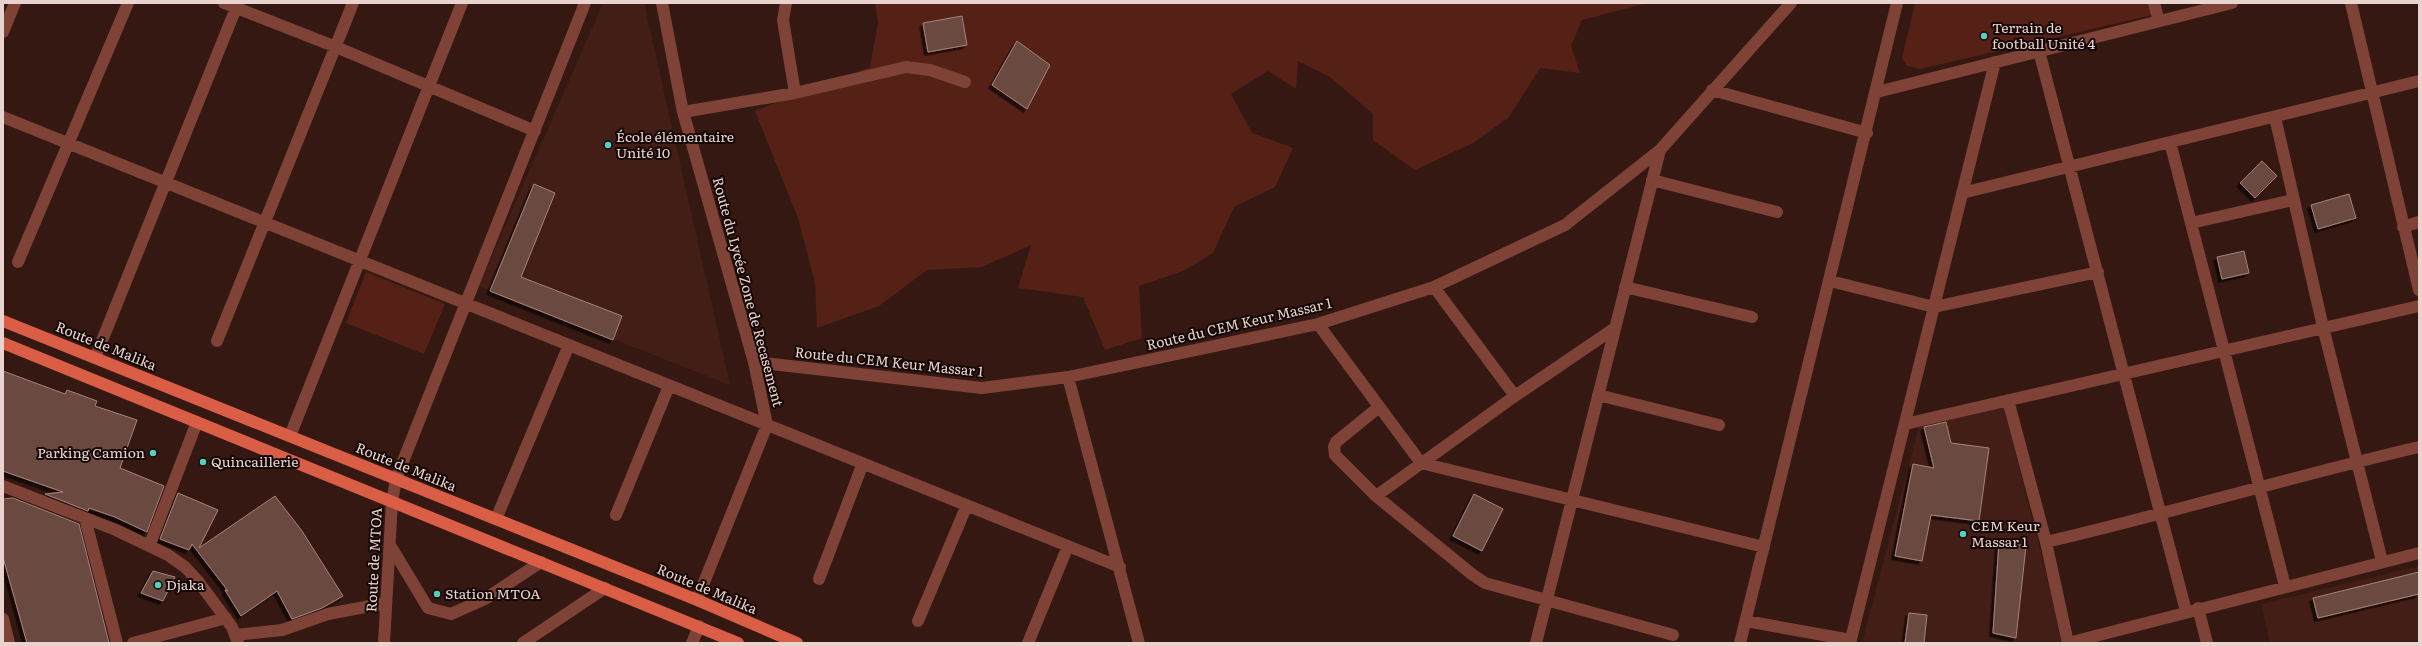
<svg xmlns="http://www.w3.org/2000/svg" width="2422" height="646" viewBox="0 0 2422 646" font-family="Literata,serif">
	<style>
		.built { fill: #421e17 }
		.green { fill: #552117 }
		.building { fill: #694841; stroke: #a8837b; filter: url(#shadow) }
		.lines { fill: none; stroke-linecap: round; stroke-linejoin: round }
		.minor { stroke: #7e4336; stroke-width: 12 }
		.major { stroke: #da5e46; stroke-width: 12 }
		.poi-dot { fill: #58cec0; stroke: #140705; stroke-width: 1.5 }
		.labels { text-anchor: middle; stroke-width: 4; stroke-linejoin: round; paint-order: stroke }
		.poi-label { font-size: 14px; fill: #e8d3cf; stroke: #140705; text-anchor: start }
		.street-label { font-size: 14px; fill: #e8d3cf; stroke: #140705 }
	</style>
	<defs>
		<filter id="shadow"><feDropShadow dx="-3.5" dy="3.5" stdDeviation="0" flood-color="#0009"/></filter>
	</defs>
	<rect width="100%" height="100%" fill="#351812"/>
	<path class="built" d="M603,3H644L730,385L479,286Z
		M2004,407L2064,643H1862L1919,426Z
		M2419,566V643H2270L2261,604Z"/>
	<path class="green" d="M875,3H1648L1582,20L1571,46L1580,73L1540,68L1508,118L1473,143L1415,170L1373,140V114L1330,77L1298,61L1296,89L1268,71L1231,94L1252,133L1293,148L1275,187L1234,207L1213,253L1183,271L1139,286L1142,338L1105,350L1083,297L1018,288L1031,245L982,267L927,270L879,306L817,328L815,283L798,218L755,111L870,67L878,23Z
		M1915,3H2153L2156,14L1920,69L1907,66L1902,58Z
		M366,272L445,304L424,354L346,323Z"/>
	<path class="building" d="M962,16L967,45L928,52L923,23Z
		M1017,41L1050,65L1027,109L992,85Z
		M2262,161L2277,176L2255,198L2240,183Z
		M534,184L555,193L521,277L622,316L613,340L490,291Z
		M2349,194L2356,218L2318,229L2311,205Z
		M2244,251L2249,273L2222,279L2217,257Z
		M3,371L65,394L67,390L97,401L95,406L137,420L120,468L164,486L147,532L115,517L89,508L88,511L45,494L63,492L3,471Z
		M1946,422L1951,443L1989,448L1979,521L1931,515L1922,561L1895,556L1913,464L1934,468L1924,427Z
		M178,493L218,510L199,548L275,496L302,531L343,596L322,608L292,619L277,591L241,616L225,590L228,591L192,544L189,550L160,539Z
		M1474,494L1503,509L1482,551L1453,536Z
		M13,498L79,524L109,643H27L3,557V499Z
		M1999,542L2026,546L2016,638L1993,633Z
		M153,571L175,577L163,601L141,593Z
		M2419,572V594L2318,618L2313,598Z
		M1909,613L1927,615L1924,643H1905Z"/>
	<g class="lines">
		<path class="minor" d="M224,3L336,47L535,131
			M662,3L683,112L754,362L767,425L697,600
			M786,3L783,20L795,93
			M2154,3L2159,21
			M2351,3L2419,290
			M3,32L15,3
			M2039,51L2186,611
			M1712,90L1867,133
			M1877,92L2232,3
			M683,112L795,93L906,67L930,70L965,82
			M3,117L1120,567
			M2275,117L2323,327L2382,561
			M2170,142L2285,586
			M1652,180L1777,212
			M1962,193L2419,81
			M2191,223L2293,200
			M2403,227L2419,222
			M18,262L128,3
			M1830,281L1934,307L2098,272
			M1434,287L1515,396
			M1625,287L1752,317
			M1318,324L1421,463L1764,547
			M217,341L353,3
			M95,358L238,3
			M754,362L982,388L1068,377L1318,324L1434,287L1565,225L1660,150L1791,3
			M1068,377L1139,643
			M1598,395L1719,425
			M2008,400L2046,542L2068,643
			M1379,407L1336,442L1334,447L1335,455L1376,496L1473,575L1485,583L1673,635
			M1905,424L2419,306
			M290,436L462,3
			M3,486L116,530L168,555L185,567L198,581L232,627L238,643
			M1376,496L1515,396L1615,328
			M616,515L669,386
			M85,518L117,643
			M496,519L569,345
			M2046,542C2171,513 2294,476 2419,447
			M150,544L197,422
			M390,545L428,608L451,614L485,599L541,562
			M819,579L863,463
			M2198,608L2207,643
			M3,619L9,643
			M918,621L967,505
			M1746,621L1851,640
			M236,635L282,630L328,614L386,603
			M133,643L226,618
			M384,643L392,502L396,479L585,3
			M523,643L605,588
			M692,643L699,626
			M1028,643L1068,546
			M1536,643L1660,150
			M1740,643L1897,3
			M1850,643L1995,62
			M2068,643L2419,553"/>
		<path class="major" d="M3,321L697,600L797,643
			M3,343L738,643"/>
	</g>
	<g class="poi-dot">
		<circle cx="1984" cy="36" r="4"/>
		<circle cx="608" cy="145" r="4"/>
		<circle cx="153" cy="453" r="4"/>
		<circle cx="203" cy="462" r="4"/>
		<circle cx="1963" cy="534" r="4"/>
		<circle cx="158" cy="585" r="4"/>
		<circle cx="437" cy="594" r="4"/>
	</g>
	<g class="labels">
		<g class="poi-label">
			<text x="1992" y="33">Terrain de<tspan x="1992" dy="16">football Unité 4</tspan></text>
			<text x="616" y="142">École élémentaire<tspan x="616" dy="16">Unité 10</tspan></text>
			<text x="145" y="458" text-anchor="end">Parking Camion</text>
			<text x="211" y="467">Quincaillerie</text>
			<text x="1971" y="531">CEM Keur<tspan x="1971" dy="16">Massar 1</tspan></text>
			<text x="166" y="590">Djaka</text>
			<text x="445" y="599">Station MTOA</text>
		</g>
		<g class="street-label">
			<text transform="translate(748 292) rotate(75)" y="5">Route du Lycée Zone de Recasement</text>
			<text transform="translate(1239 324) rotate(-13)" y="5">Route du CEM Keur Massar 1</text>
			<text transform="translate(106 346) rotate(22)" y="5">Route de Malika</text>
			<text transform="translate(889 362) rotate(6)" y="5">Route du CEM Keur Massar 1</text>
			<text transform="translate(406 467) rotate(22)" y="5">Route de Malika</text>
			<text transform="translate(374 560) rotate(-87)" y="5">Route de MTOA</text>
			<text transform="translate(707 589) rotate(23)" y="5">Route de Malika</text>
		</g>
	</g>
	<rect width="2422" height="646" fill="none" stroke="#e8d3cf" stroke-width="8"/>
</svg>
